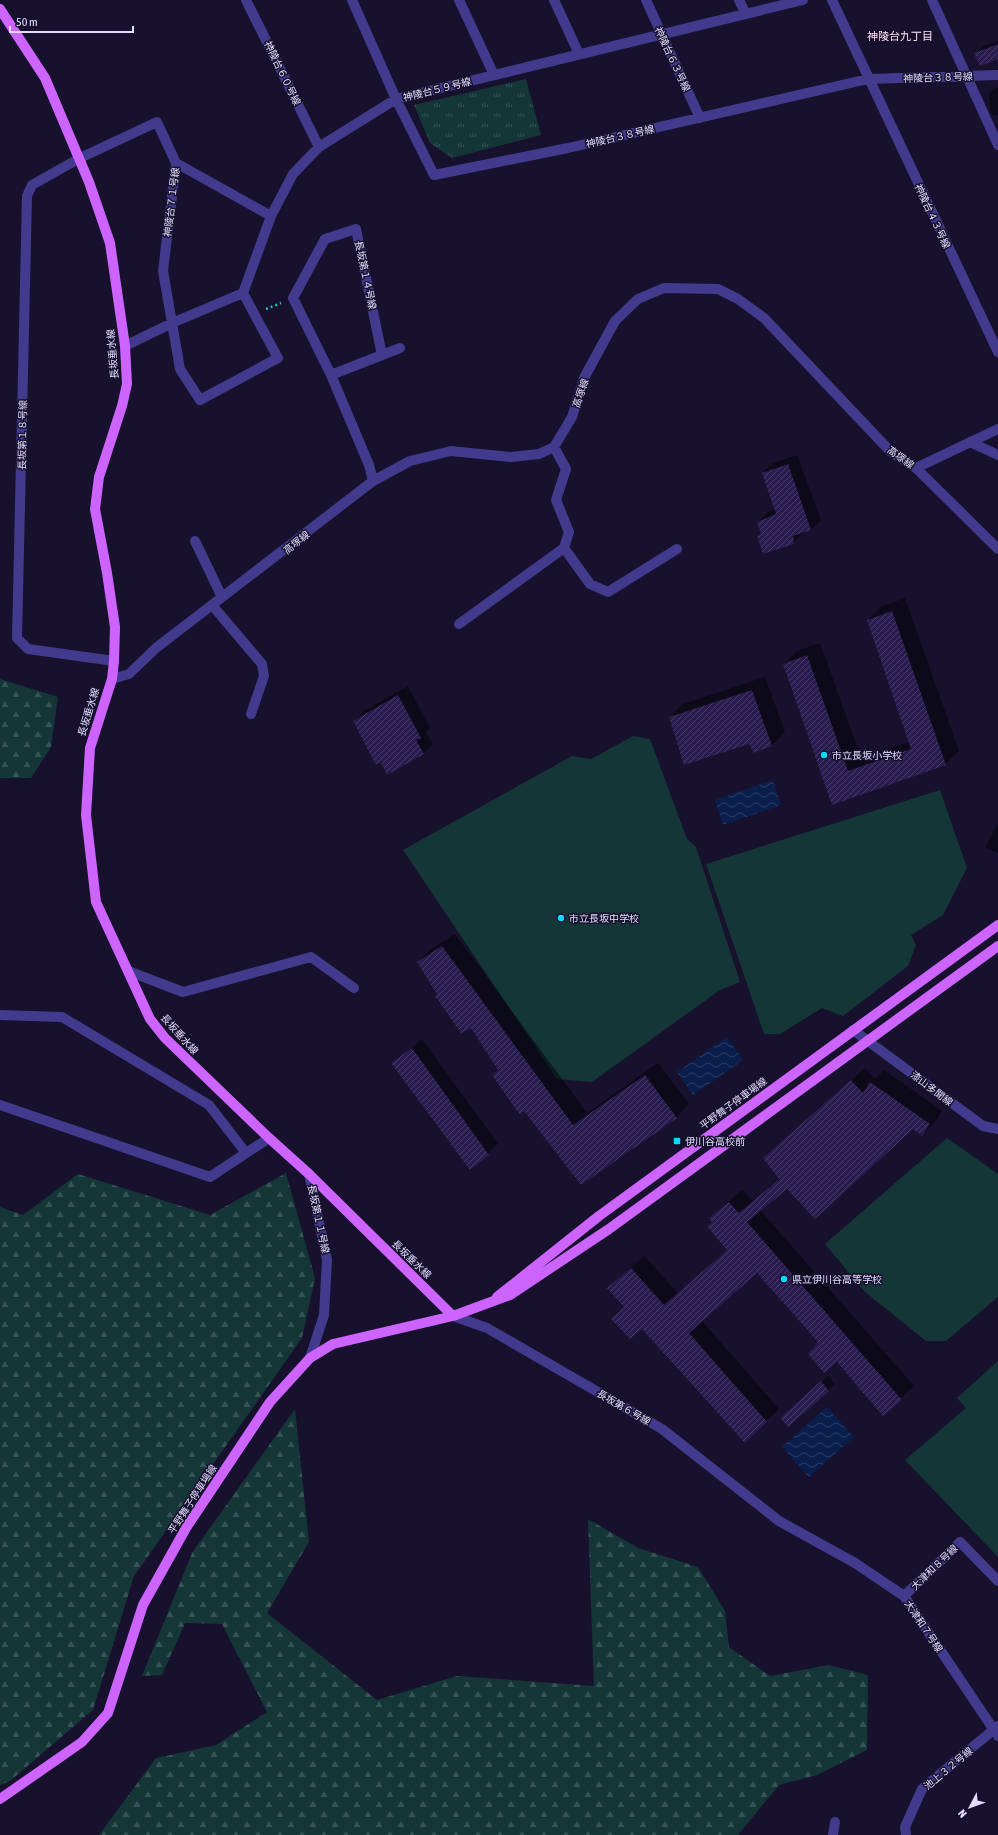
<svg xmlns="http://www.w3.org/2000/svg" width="998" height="1835" viewBox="0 0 998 1835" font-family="'Asap Condensed','Noto Sans JP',sans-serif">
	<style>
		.forest { fill: url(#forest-firs) }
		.park { fill: url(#park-tufts) }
		.pitch { fill: #143637 }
		.water { fill: url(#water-waves) }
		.shadow { fill: #0007 }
		.building { fill: url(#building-hatch) }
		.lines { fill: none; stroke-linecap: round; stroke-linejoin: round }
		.path { stroke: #2dc2c2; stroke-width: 2.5; stroke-dasharray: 2 3; stroke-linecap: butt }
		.minor { stroke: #423b8d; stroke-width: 10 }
		.major { stroke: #cd64ff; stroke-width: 10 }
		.poi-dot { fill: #09d9ff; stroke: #17112d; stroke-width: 1.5 }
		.labels { text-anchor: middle; stroke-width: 3; stroke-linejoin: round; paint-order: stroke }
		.street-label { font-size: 10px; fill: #e2ddff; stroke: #17112d }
		.poi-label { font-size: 10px; fill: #e2ddff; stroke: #17112d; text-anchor: start }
		.neighbourhood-label { font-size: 11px; fill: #ffdff1; stroke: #17112d }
	</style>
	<defs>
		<pattern id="forest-firs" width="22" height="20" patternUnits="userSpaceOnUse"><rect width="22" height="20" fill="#143637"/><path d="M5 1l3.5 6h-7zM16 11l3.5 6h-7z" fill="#365355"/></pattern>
		<pattern id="park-tufts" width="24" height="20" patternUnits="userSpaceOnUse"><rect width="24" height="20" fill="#143637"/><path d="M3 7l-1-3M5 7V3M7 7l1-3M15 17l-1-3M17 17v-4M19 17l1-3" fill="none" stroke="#365355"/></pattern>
		<pattern id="water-waves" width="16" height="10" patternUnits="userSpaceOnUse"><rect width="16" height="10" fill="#0a1e4d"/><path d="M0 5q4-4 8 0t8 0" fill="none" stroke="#2d3e68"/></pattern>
		<pattern id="building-hatch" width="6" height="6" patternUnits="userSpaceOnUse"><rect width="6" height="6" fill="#291c4e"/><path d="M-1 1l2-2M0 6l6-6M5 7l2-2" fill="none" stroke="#483d69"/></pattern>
	</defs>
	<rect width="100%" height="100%" fill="#17112d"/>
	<path class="forest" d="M0,679L58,697L51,747L31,778H0Z
		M286,1173L315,1278L302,1338L134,1576L93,1710L10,1781L0,1785V1207L23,1215L78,1174L210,1215Z
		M295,1409L309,1542L267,1613L377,1700L457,1676L594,1686L588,1519L638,1548L698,1567L725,1611L729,1647L770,1676L829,1665L868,1675L867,1750L817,1775L779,1785L738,1835H99L156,1758L216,1745L267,1712L222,1624L185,1623L162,1675L142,1676L192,1553Z"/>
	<path class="park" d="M526,79L541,135L452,158L430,143L414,105Z"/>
	<path class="pitch" d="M633,736L650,739L687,839L696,847L740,982L720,990L592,1082L557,1079L403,850L572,756L591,759Z
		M940,790L967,868L943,915L911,935L916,945L908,966L843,1016L822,1008L780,1034H764L706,864Z
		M947,1138L998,1174V1297L946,1341H926L864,1291L825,1244Z
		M998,1361V1557L905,1460L966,1408L957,1398Z"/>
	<path class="water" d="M773,780L781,805L723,825L715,800Z
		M727,1037L743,1060L693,1095L677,1072Z
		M827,1407L854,1437L809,1477L782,1447Z"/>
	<path class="shadow" d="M998,41V58L976,53L982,47Z
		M995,88H998V115H992L990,109L989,94Z
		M797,455L821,520L811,530L803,532L794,543L758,536L762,532L758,522L768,512L775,509L763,473L773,463Z
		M905,598L959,751L945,764L833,804L784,664L797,651L820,643L861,758L909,742L868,620L881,607Z
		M765,677L785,732L772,745L754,752L749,743L670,717L683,704Z
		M408,686L430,728L426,732L433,744L423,753L381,761L354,721L364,711Z
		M998,824V853L985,847Z
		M455,934L587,1113L658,1063L689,1104L676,1117L581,1184L499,1070L471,1027L438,994L418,962L431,949Z
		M422,1039L498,1144L470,1169L393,1064Z
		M865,1068L875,1079L884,1070L942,1111L935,1122L922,1135L913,1128L787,1187L760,1210L914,1386L883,1414L757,1272L702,1321L779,1409L766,1421L625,1307L608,1288L644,1256L678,1293L728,1249L710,1218L742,1190L753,1201L779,1178L764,1158Z
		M828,1376L835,1384L789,1426L788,1412Z"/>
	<path class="building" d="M998,44V59L980,66L974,53Z
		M788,464L811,530L793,536L794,544L763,554L757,536L761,534L757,522L776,514L762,473Z
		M892,611L946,765L832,805L783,664L807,655L848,771L911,749L867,620Z
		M752,690L772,746L754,753L749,744L684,765L669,717Z
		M398,695L421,738L416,740L424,754L387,775L381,762L376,765L353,721Z
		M442,946L573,1125L645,1075L677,1118L581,1185L524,1111L520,1115L492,1075L498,1070L471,1028L461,1033L435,996L437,994L417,962Z
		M412,1048L489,1155L470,1170L391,1063Z
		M851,1080L863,1093L870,1082L930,1124L922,1136L913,1129L815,1219L787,1189L747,1222L902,1400L883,1416L837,1362L824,1373L808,1354L818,1342L757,1273L689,1333L767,1422L745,1443L642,1329L630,1339L611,1319L624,1307L607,1288L631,1268L664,1305L727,1250L707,1226L712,1222L709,1218L729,1202L739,1213L779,1179L763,1158Z
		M821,1381L829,1391L788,1427L780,1418Z"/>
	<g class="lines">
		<path class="path" d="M266,309L281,303"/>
		<path class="minor" d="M246,0L319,147
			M352,0L396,99L434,175L568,148L868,79L998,75
			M459,0L494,75
			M554,0L579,54
			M646,0L700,118
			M739,0L746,14
			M832,0L998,352
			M932,0L998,145
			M176,163L271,216
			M125,346L172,323L243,293L271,216L293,174L319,147L396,99L803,0
			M382,355L400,348
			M331,375L382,355L356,229L325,239L293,298L331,375L369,465L373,481
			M970,442L998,455
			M554,447L566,469L556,500L569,532L564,548L590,584L608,592L677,549
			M916,468L998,429
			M195,541L222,597
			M212,605L262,664L264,676L251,714
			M459,624L564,548
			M114,661L28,649L17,638L27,196L32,185L80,158L157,122L176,163L163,271L180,369L200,400L278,358L243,293
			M112,679L129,674L156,648L373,481L410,461L451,451L511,457L539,454L554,447L572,417L584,378L615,321L638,299L664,288L718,289L738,299L764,318L890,451L916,468L998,549
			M128,971L183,992L311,957L354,988
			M0,1015L62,1017L209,1105L246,1153
			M853,1030L983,1126L998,1129
			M0,1105L210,1177L269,1138
			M309,1174L327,1260L324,1315L310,1358
			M453,1316L487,1328L662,1429L779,1521L855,1563L904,1596L998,1736
			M904,1596L960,1542L998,1581
			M833,1835L835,1822
			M906,1835L905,1827L922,1789L998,1726"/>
		<path class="major" d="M0,9L45,78L89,182L110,243L125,346L127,384L122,406L99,477L95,509L107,573L115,627L114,661L112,679L90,748L86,815L96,902L150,1019L165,1038L269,1138L309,1174L453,1316
			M497,1297L599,1216L998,925
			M0,1799L82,1742L108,1713L143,1605L186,1528L270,1402L310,1358L333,1344L453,1316L510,1295L609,1229L998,946"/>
	</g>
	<g class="poi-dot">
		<circle cx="824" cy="755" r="4"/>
		<circle cx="561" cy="918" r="4"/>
		<rect x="673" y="1137" width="8" height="8" rx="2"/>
		<circle cx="784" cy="1279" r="4"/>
	</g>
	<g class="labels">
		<g class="street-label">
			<text transform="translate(673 59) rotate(65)" y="4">神陵台６３号線</text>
			<text transform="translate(283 73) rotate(64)" y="4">神陵台６０号線</text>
			<text transform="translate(938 77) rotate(-2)" y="4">神陵台３８号線</text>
			<text transform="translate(437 89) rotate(-14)" y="4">神陵台５９号線</text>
			<text transform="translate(620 136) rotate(-13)" y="4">神陵台３８号線</text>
			<text transform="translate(171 202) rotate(-83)" y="4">神陵台７１号線</text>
			<text transform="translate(933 216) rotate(65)" y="4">神陵台４３号線</text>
			<text transform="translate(366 275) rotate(78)" y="4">長坂第１４号線</text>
			<text transform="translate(112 354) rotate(-95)" y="4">長坂垂水線</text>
			<text transform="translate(580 393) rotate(-71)" y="4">高塚線</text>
			<text transform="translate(22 435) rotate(-89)" y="4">長坂第１８号線</text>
			<text transform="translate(901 457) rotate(36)" y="4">高塚線</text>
			<text transform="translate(296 542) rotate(-38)" y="4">高塚線</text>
			<text transform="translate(88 712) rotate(-73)" y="4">長坂垂水線</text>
			<text transform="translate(180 1034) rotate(48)" y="4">長坂垂水線</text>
			<text transform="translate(932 1088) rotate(37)" y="4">漆山多聞線</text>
			<text transform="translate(733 1103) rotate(-36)" y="4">平野舞子停車場線</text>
			<text transform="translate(319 1219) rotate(78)" y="4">長坂第１１号線</text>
			<text transform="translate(412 1259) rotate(44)" y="4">長坂垂水線</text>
			<text transform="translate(624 1407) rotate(30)" y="4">長坂第６号線</text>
			<text transform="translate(192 1499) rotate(-57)" y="4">平野舞子停車場線</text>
			<text transform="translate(934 1567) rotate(-44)" y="4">大津和８号線</text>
			<text transform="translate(924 1626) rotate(56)" y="4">大津和７号線</text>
			<text transform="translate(948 1768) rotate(-40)" y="4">池上３２号線</text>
		</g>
		<g class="poi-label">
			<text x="832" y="759">市立長坂小学校</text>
			<text x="569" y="922">市立長坂中学校</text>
			<text x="685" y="1145">伊川谷高校前</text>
			<text x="792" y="1283">県立伊川谷高等学校</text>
		</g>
		<g class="neighbourhood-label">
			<text x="900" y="40">神陵台九丁目</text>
		</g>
	</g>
	<g transform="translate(970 1807) rotate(229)" stroke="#17112d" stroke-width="3" paint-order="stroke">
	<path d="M0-3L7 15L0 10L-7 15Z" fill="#e2ddff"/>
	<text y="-6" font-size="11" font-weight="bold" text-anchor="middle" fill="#e2ddff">N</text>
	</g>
	<path d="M10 26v6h123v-6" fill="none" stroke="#e2ddff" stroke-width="2"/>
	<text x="16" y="26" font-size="12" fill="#e2ddff" stroke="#17112d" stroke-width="3" paint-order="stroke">50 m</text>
</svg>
